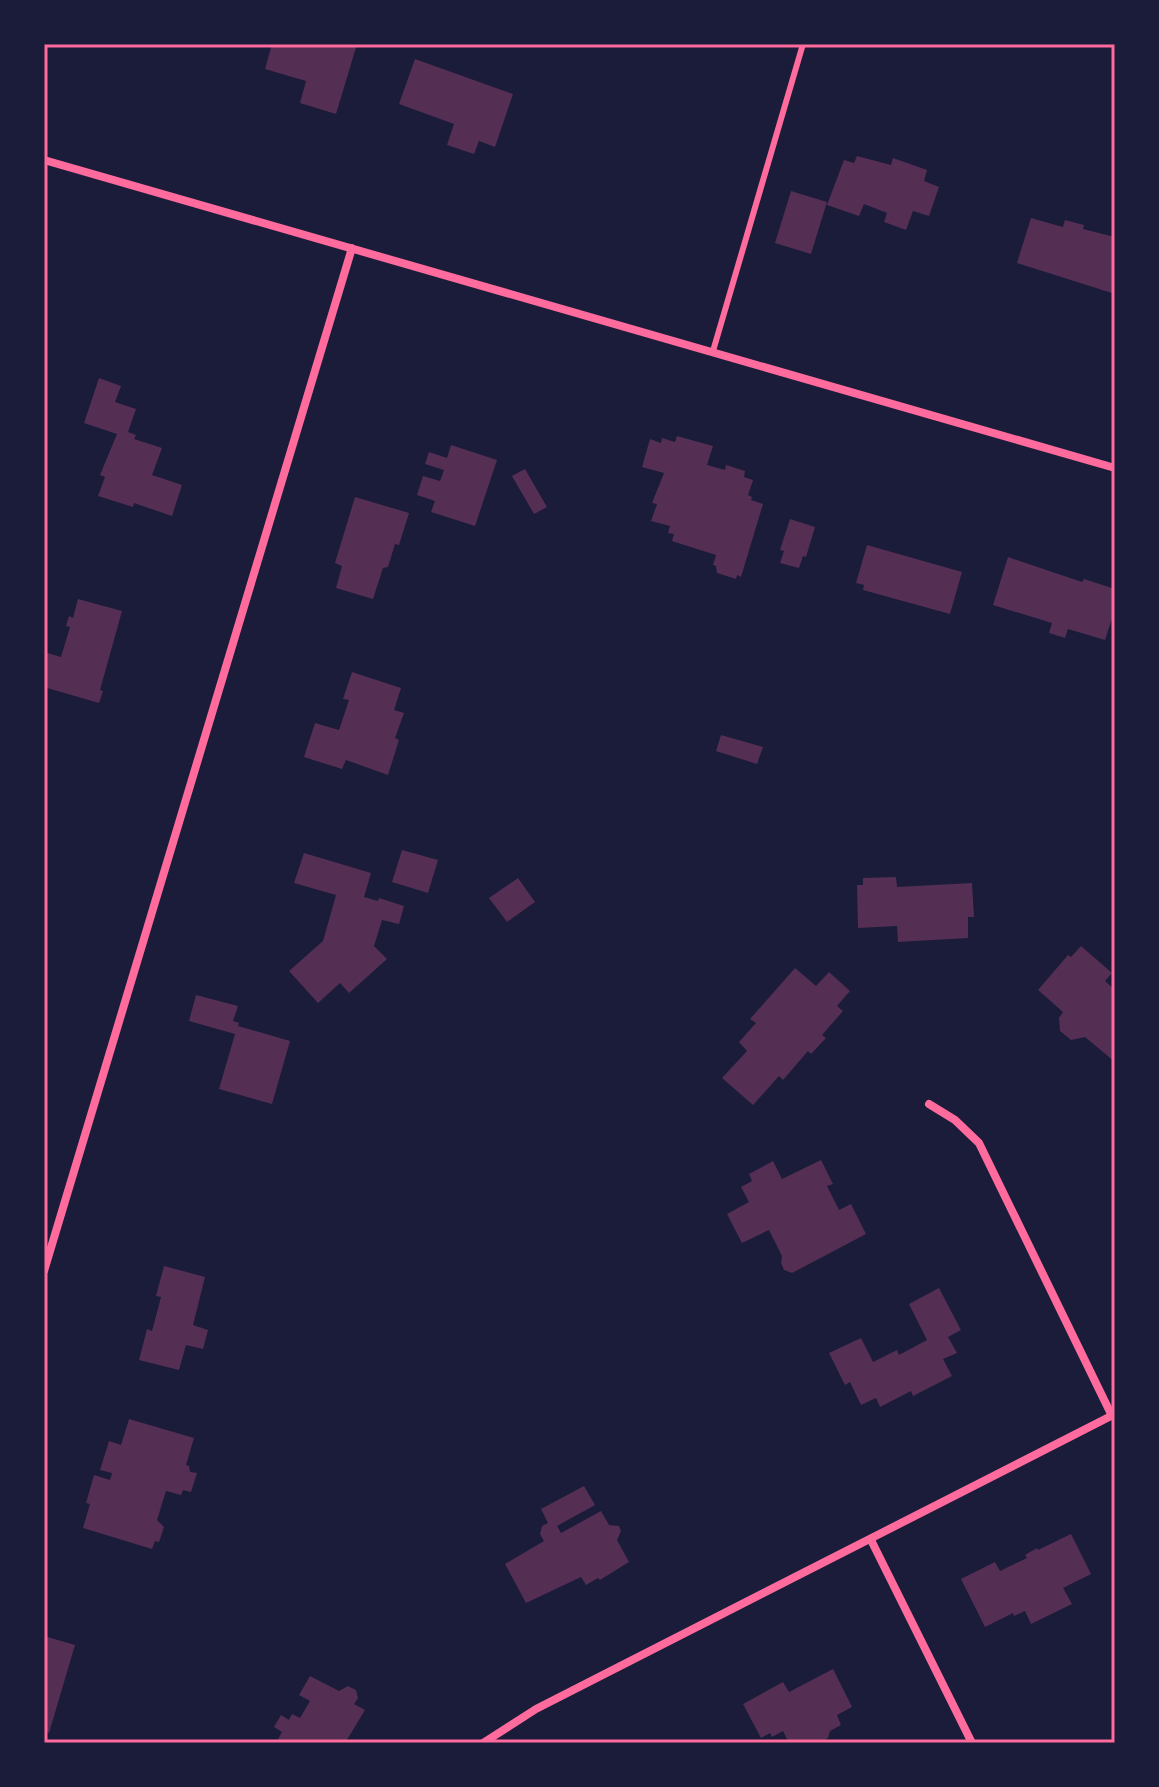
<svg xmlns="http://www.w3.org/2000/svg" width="1159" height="1787" viewBox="0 0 1159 1787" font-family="'Space Grotesk',sans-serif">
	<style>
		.building { fill: #542f53 }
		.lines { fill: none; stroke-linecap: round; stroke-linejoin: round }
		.service { stroke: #ff6b9d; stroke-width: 6 }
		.minor { stroke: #ff6b9d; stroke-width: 8 }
		.neatline { fill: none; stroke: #ff6b9d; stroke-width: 3 }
	</style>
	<rect width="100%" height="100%" fill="#1b1b3a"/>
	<path class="building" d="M272,44H357L336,114L300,103L306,81L265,69Z
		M415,59L513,94L495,147L479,141L474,154L447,145L454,124L399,104Z
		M857,156L891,165L893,158L927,170L924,181L939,187L929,216L913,211L906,230L884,222L887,213L864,204L859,216L827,205L844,160L854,163Z
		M791,191L827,202L811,254L775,243Z
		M1031,218L1063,227L1065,220L1084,225L1083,229L1115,237V294L1017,263Z
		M99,378L121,386L115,402L136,409L128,432L136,435L134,439L162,448L152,475L182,485L172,516L134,503L133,507L98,496L105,477L100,475L117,434L84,423Z
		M677,436L713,446L707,465L725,470L726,465L745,471L744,477L753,480L748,495L752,497L751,500L763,504L741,577L737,575L736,579L717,573L716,566L713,565L716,555L672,541L674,534L668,533L670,526L651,521L657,504L652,503L664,473L642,467L650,439L661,443L662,438L675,442Z
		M451,445L497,460L475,526L431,512L435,501L417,495L423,476L440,481L444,470L425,464L429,452L447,458Z
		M525,469L547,507L534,514L512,476Z
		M355,497L409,513L399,545L395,544L388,567L383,568L373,599L336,588L342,566L335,563Z
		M790,519L815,527L806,557L803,556L799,568L780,563L784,551L780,550Z
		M867,545L962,572L950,614L863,590L864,585L856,583Z
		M1008,557L1082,582L1084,579L1115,589V609L1105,640L1068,629L1065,638L1049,633L1052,623L993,605Z
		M78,599L122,611L100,690L103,691L99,703L44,687V652L61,657L70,627L66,626L69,616L73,618Z
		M352,672L401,688L394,710L404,713L395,738L399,740L388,775L346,760L342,769L304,757L315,723L339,730L349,700L343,699Z
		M721,735L763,747L757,764L716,751Z
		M402,850L438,860L428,893L392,882Z
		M304,853L371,873L364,897L378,901L379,898L404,906L399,924L382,920L374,946L387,959L349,993L340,983L318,1003L289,971L323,941L336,895L294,883Z
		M896,877L897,887L972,883L974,917H968V938L898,942L897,926L858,928L857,885H863V878Z
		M518,878L535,902L507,922L489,898Z
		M1081,946L1112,973L1105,981L1115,990V1062L1085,1037L1071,1040L1060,1031L1059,1018L1063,1012L1038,990L1068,955L1071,957Z
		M795,968L816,986L829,972L850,991L837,1006L843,1011L822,1035L826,1038L811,1054L808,1051L783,1080L779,1076L753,1105L722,1078L747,1051L739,1042L756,1023L750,1019Z
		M196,995L238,1006L233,1021L239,1023L238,1026L290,1041L272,1104L219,1089L235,1034L189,1021Z
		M821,1160L833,1184L827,1186L839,1210L851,1204L866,1234L792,1273L784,1270L781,1263L782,1256L769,1230L742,1243L727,1214L749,1202L741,1187L752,1181L749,1174L773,1161L782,1179Z
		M164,1266L205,1277L193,1325L208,1330L203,1349L186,1345L179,1370L139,1360L147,1329L152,1331L161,1297L156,1296Z
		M939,1288L961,1330L948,1337L957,1353L943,1359L952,1376L913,1396L911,1391L880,1407L876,1398L861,1405L850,1382L845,1385L829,1353L861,1338L873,1362L897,1350L899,1355L927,1340L909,1304Z
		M129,1419L194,1438L186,1465L189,1466L190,1472L197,1473L191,1492L183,1490L181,1495L166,1491L157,1520L164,1527L159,1542L155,1541L152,1549L83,1528L90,1504L86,1503L94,1475L110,1480L112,1473L100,1470L109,1441L121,1445Z
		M584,1486L595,1505L557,1526L561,1533L601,1511L609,1525L619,1526L621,1531L617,1540L629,1562L600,1580L598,1578L586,1585L581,1577L526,1603L505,1564L544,1541L540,1534L542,1526L548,1523L541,1509Z
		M1071,1534L1091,1574L1063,1588L1072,1604L1031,1624L1025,1611L1014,1616L1013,1613L985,1627L961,1579L995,1562L1000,1571L1027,1558L1025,1555L1037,1548L1038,1550Z
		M44,1636L75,1645L49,1733L44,1731Z
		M833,1669L852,1707L837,1715L841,1725L830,1731L828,1738L819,1743H789L783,1731L772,1737L770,1733L761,1738L743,1704L783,1682L789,1692Z
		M310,1676L339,1691L348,1686L356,1690L358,1698L354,1704L365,1710L345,1743H276L282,1732L274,1727L281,1715L289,1720L292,1714L300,1718L310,1701L299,1695Z"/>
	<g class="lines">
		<path class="service" d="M713,351L803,44"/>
		<path class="minor" d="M44,160L1115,468
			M929,1104L955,1120L979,1143L1112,1416
			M44,1271L352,248
			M871,1540L972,1743
			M483,1743L536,1709L1115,1414"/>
	</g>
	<rect width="1159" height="1787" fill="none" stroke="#1b1b3a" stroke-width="92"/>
	<rect x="46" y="46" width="1067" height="1695" class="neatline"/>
</svg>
